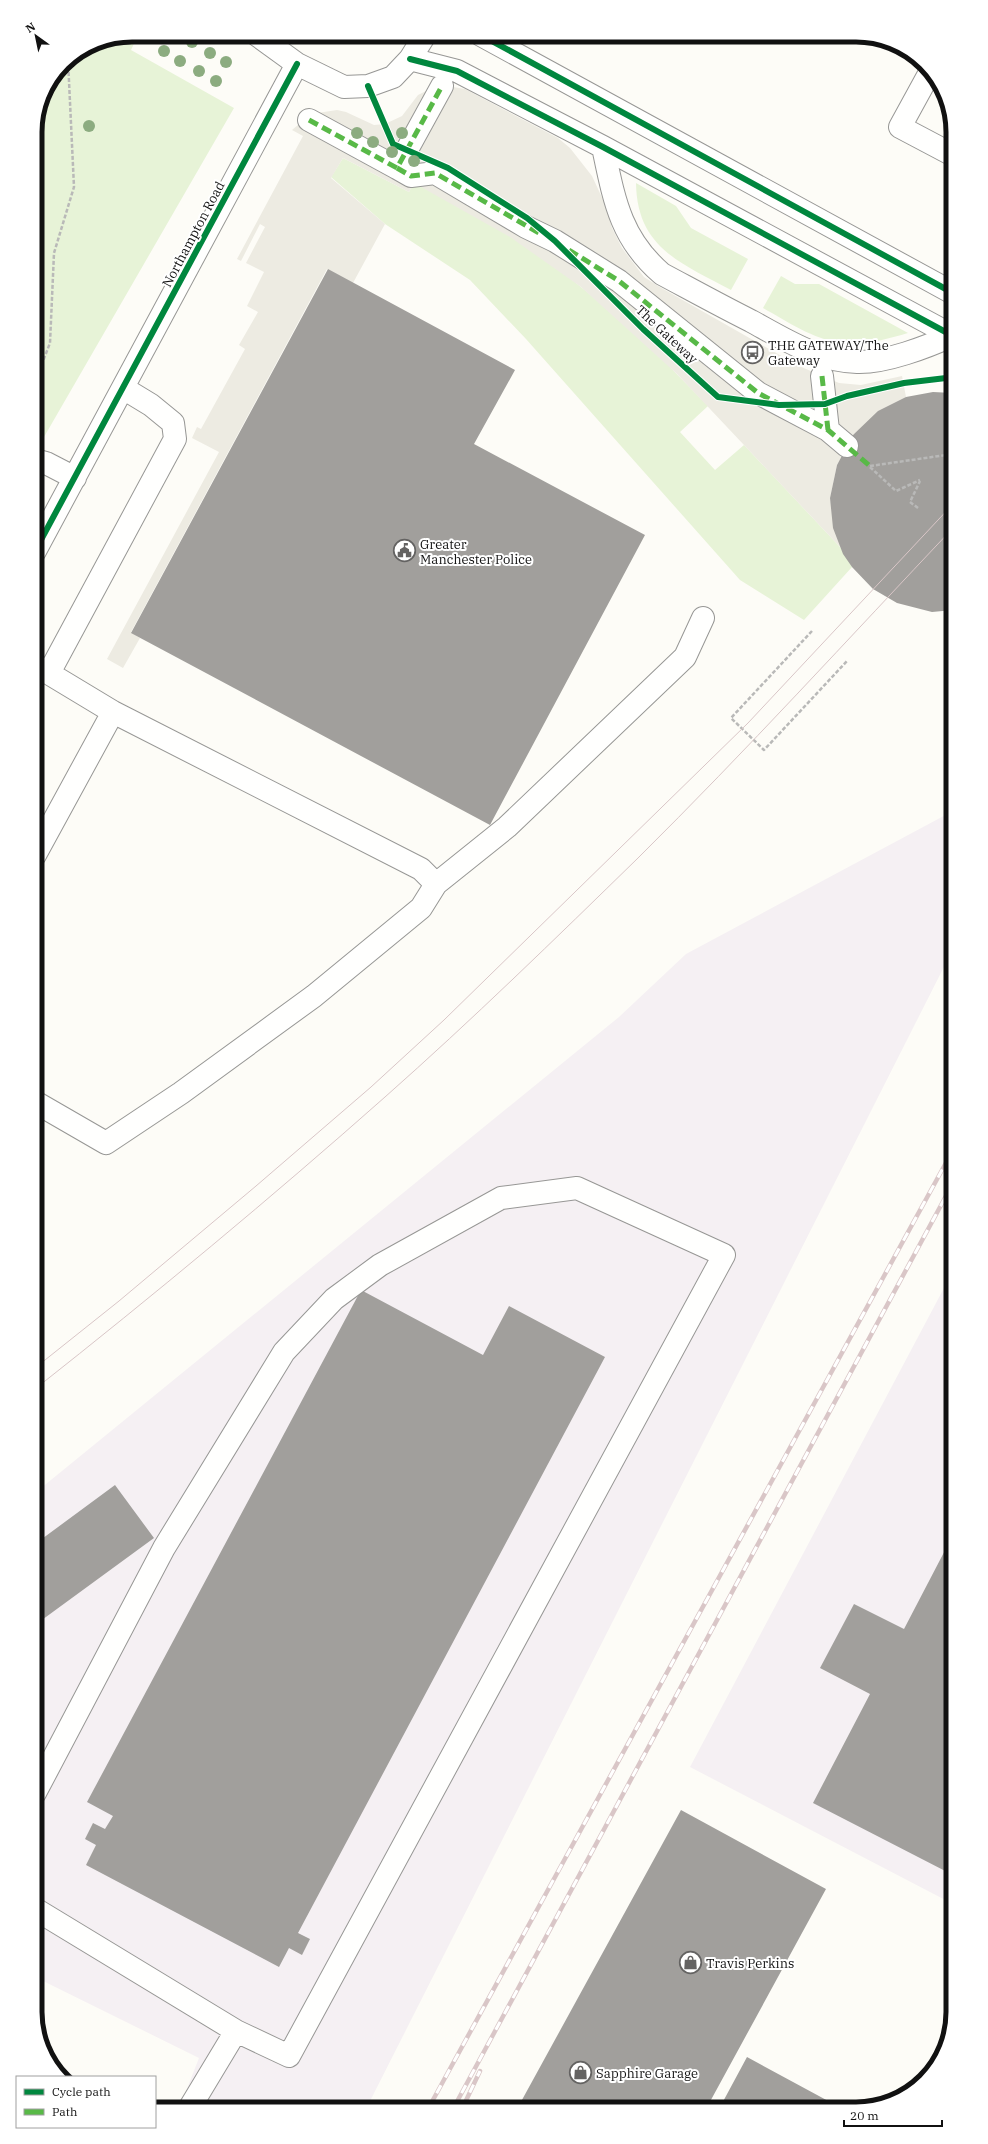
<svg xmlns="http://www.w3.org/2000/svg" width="988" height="2144" viewBox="0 0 988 2144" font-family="'IBM Plex Serif',serif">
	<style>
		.industrial { fill: #f5f0f3 }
		.green { fill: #e7f3d7 }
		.plaza { fill: #edebe2 }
		.building { fill: #a19f9c }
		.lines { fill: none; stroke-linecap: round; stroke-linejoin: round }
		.minor-casing { stroke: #979795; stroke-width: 24 }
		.path { stroke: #b9b9b8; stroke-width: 2.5; stroke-dasharray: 4 2; stroke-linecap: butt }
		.minor { stroke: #fffffe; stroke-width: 22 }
		.tram { stroke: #d9c6c7; stroke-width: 1 }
		.rail-casing { stroke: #d9c6c7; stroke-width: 4.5 }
		.rail { stroke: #fff; stroke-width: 3; stroke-dasharray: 9; stroke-linecap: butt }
		.quiet { stroke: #58b947; stroke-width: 5; stroke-dasharray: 10 5; stroke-linecap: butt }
		.cycleway-casing { stroke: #fff; stroke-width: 8 }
		.cycleway { stroke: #00873e; stroke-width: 6 }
		.tree { fill: #8cac80 }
		.labels { text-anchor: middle; stroke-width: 4; stroke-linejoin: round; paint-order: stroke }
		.street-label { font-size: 13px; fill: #111; stroke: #fff }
		.poi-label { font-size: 13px; fill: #111; stroke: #fff; text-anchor: start }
		.rim { fill: none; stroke: #111; stroke-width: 5 }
	</style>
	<rect width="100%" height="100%" fill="#fdfcf7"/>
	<path class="industrial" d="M953,811V949L366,2109H179L199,2058L35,1977V1493L619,1017L686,954Z
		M953,1271V1904L690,1767Z"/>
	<path class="green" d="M132,35H138L131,50L234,108L44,437H35V126L43,95L64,63L95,42Z
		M343,158L409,192L414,182C446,200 479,217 510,236C582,281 650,345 708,406L680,432L715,470L744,445L841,548L852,567L804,620L740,580L526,339L470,280L385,224L331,177Z
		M636,183L676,206L691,228L748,259L731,290C681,263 637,248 636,183Z
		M781,276L795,284H819L908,333C887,339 864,346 841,343C813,339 788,322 763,308Z"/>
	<path class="plaza" d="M447,86L465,89L558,138L570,148L592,176L605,204L612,228L622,248L644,277L658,286L799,366L839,383L861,385L902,376L906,397L853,435L837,465L830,498L841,548L677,374L581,287L510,237L414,183L409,192L343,158L331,178L385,224L353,283L327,269L131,632L140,638L123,668L107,659L219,452L192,438L197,427L201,429L245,349L239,345L258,312L247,306L264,272L246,263L265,227L260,224L241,261L237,259L303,136L292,130L311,114L337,110L346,112L374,125L385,124L402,116L418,95L426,91Z"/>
	<path class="building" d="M328,269L515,370L474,444L645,535L490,825L131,633Z
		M933,392L953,393V610L932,612L897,603L873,589L852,567L843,554L833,528L830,498L837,465L853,435L878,411L906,397Z
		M361,1290L483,1355L509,1306L605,1357L298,1933L310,1939L302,1955L289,1948L279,1967L86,1865L96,1845L85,1839L93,1823L105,1829L113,1816L87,1802Z
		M115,1485L154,1538L35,1625V1544Z
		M953,1535V1875L813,1803L870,1694L820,1668L854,1604L904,1629Z
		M681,1810L826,1889L706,2109H517Z
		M747,2057L843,2109H719Z"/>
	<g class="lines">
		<defs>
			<path id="minor" d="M257,35L297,64L344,87L368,86L393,77L410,59L425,35
				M481,35L953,293
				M410,59L457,71L603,147L953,336
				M929,74L900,127L953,155
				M309,120L397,168L442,86
				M603,147C614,199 620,238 662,274C692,290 721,306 751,321C784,339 818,361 857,362C885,363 927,347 953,335
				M397,168L411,176L435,173L526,227L555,241L619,281L758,393L828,430L847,446
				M822,376L828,430
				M35,460L46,463L75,478
				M35,551L297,64
				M49,673L175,439L173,423L151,405L123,388
				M35,855L113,712
				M436,884L507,827L685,657L703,618
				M35,1102L106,1143L181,1093L314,996L421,908L436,884L421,869L113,712L35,665
				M35,1793L164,1548L284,1352L334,1299L380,1265L501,1198L577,1188L724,1255L289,2056L236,2031
				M35,1909L236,2031L189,2109"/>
		</defs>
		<use href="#minor" class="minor-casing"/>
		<path class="path" d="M35,382L50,343L54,253L74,187L68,60
			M870,466L953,454
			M870,467L896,491L920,480
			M918,508L910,502L920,481
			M812,631L731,718L764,750L847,661"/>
		<use href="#minor" class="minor"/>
		<path class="tram" d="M35,1368L119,1301L256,1186L371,1087L444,1020L748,723L953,504
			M35,1389C154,1295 271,1198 385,1097C472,1020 555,939 638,858C746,751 849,638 953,528"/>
		<defs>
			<path id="rail" d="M428,2109L953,1150
				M453,2109L953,1183
				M462,2109L480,2071"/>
		</defs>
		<use href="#rail" class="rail-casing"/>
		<use href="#rail" class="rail"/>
		<path class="quiet" d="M309,120L397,168L442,86
			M397,168L411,176L435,173L539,233
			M569,250L619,281L758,393L828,430L870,466
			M822,376L828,430"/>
		<defs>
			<path id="cycleway" d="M481,35L953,293
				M410,59L457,71L603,147L953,336
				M368,86L393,144L448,168L527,218L555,241L643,329L718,397L779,405L825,404L847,396L904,383L946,378L953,380
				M35,551L297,64"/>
		</defs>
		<use href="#cycleway" class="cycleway-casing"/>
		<use href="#cycleway" class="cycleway"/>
	</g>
	<g class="tree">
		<circle cx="192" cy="42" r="6"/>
		<circle cx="164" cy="51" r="6"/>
		<circle cx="210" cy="53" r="6"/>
		<circle cx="180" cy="61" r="6"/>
		<circle cx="226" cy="62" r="6"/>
		<circle cx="199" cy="71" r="6"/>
		<circle cx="216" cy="81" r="6"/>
		<circle cx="89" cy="126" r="6"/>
		<circle cx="357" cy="133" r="6"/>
		<circle cx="402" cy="133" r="6"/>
		<circle cx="373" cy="142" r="6"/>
		<circle cx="392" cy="152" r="6"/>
		<circle cx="414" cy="161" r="6"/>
	</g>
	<defs>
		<symbol id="bus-ring" viewBox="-11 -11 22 22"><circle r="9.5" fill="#fff" stroke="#646362" stroke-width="1.5"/><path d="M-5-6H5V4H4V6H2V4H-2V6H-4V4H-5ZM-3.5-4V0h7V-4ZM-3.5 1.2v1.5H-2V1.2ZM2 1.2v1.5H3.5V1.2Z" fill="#646362"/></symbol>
		<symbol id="civic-ring" viewBox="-11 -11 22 22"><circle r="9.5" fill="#fff" stroke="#646362" stroke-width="1.5"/><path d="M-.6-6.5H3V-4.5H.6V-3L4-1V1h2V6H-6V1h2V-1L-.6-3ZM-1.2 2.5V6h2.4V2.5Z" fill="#646362"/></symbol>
		<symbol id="shop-ring" viewBox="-11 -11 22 22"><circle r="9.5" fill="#fff" stroke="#646362" stroke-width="1.5"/><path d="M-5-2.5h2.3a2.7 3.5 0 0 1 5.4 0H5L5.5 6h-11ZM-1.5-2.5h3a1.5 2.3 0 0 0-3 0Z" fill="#646362"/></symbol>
	</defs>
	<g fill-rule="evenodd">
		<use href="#bus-ring" x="740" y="340" width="25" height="25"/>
		<use href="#civic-ring" x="392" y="538" width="25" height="25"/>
		<use href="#shop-ring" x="678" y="1950" width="25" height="25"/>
		<use href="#shop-ring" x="568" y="2060" width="25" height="25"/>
	</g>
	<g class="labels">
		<g class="street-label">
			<text transform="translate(193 234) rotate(-62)" y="5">Northampton Road</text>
			<text transform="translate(667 334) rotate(43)" y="5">The Gateway</text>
		</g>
		<g class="poi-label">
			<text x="768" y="350">THE GATEWAY/The<tspan x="768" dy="15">Gateway</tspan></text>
			<text x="420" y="549">Greater<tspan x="420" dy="15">Manchester Police</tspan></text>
			<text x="706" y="1968">Travis Perkins</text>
			<text x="596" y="2078">Sapphire Garage</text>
		</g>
	</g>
	<path d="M0 0H988V2144H0ZM132 42H856A90 90 0 0 1 946 132V2012A90 90 0 0 1 856 2102H132A90 90 0 0 1 42 2012V132A90 90 0 0 1 132 42Z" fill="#fff" fill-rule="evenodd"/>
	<path class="rim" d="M132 42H856A90 90 0 0 1 946 132V2012A90 90 0 0 1 856 2102H132A90 90 0 0 1 42 2012V132A90 90 0 0 1 132 42Z"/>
	<rect x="16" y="2076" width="140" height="52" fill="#ffffff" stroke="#a0a0a0"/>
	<rect x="24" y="2089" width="20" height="6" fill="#00873e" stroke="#a0a0a0"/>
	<text x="52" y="2096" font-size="12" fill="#111111">Cycle path</text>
	<rect x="24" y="2109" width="20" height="6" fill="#58b947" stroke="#a0a0a0"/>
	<text x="52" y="2116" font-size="12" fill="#111111">Path</text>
	<g transform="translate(36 36) rotate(327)" stroke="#ffffff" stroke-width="3" paint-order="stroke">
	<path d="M0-3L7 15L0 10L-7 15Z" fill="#111111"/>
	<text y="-6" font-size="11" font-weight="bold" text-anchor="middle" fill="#111111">N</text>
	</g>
	<path d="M844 2120v6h98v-6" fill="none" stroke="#111111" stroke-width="2"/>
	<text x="850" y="2120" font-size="12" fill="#111111" stroke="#ffffff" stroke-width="3" paint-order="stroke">20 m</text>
</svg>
